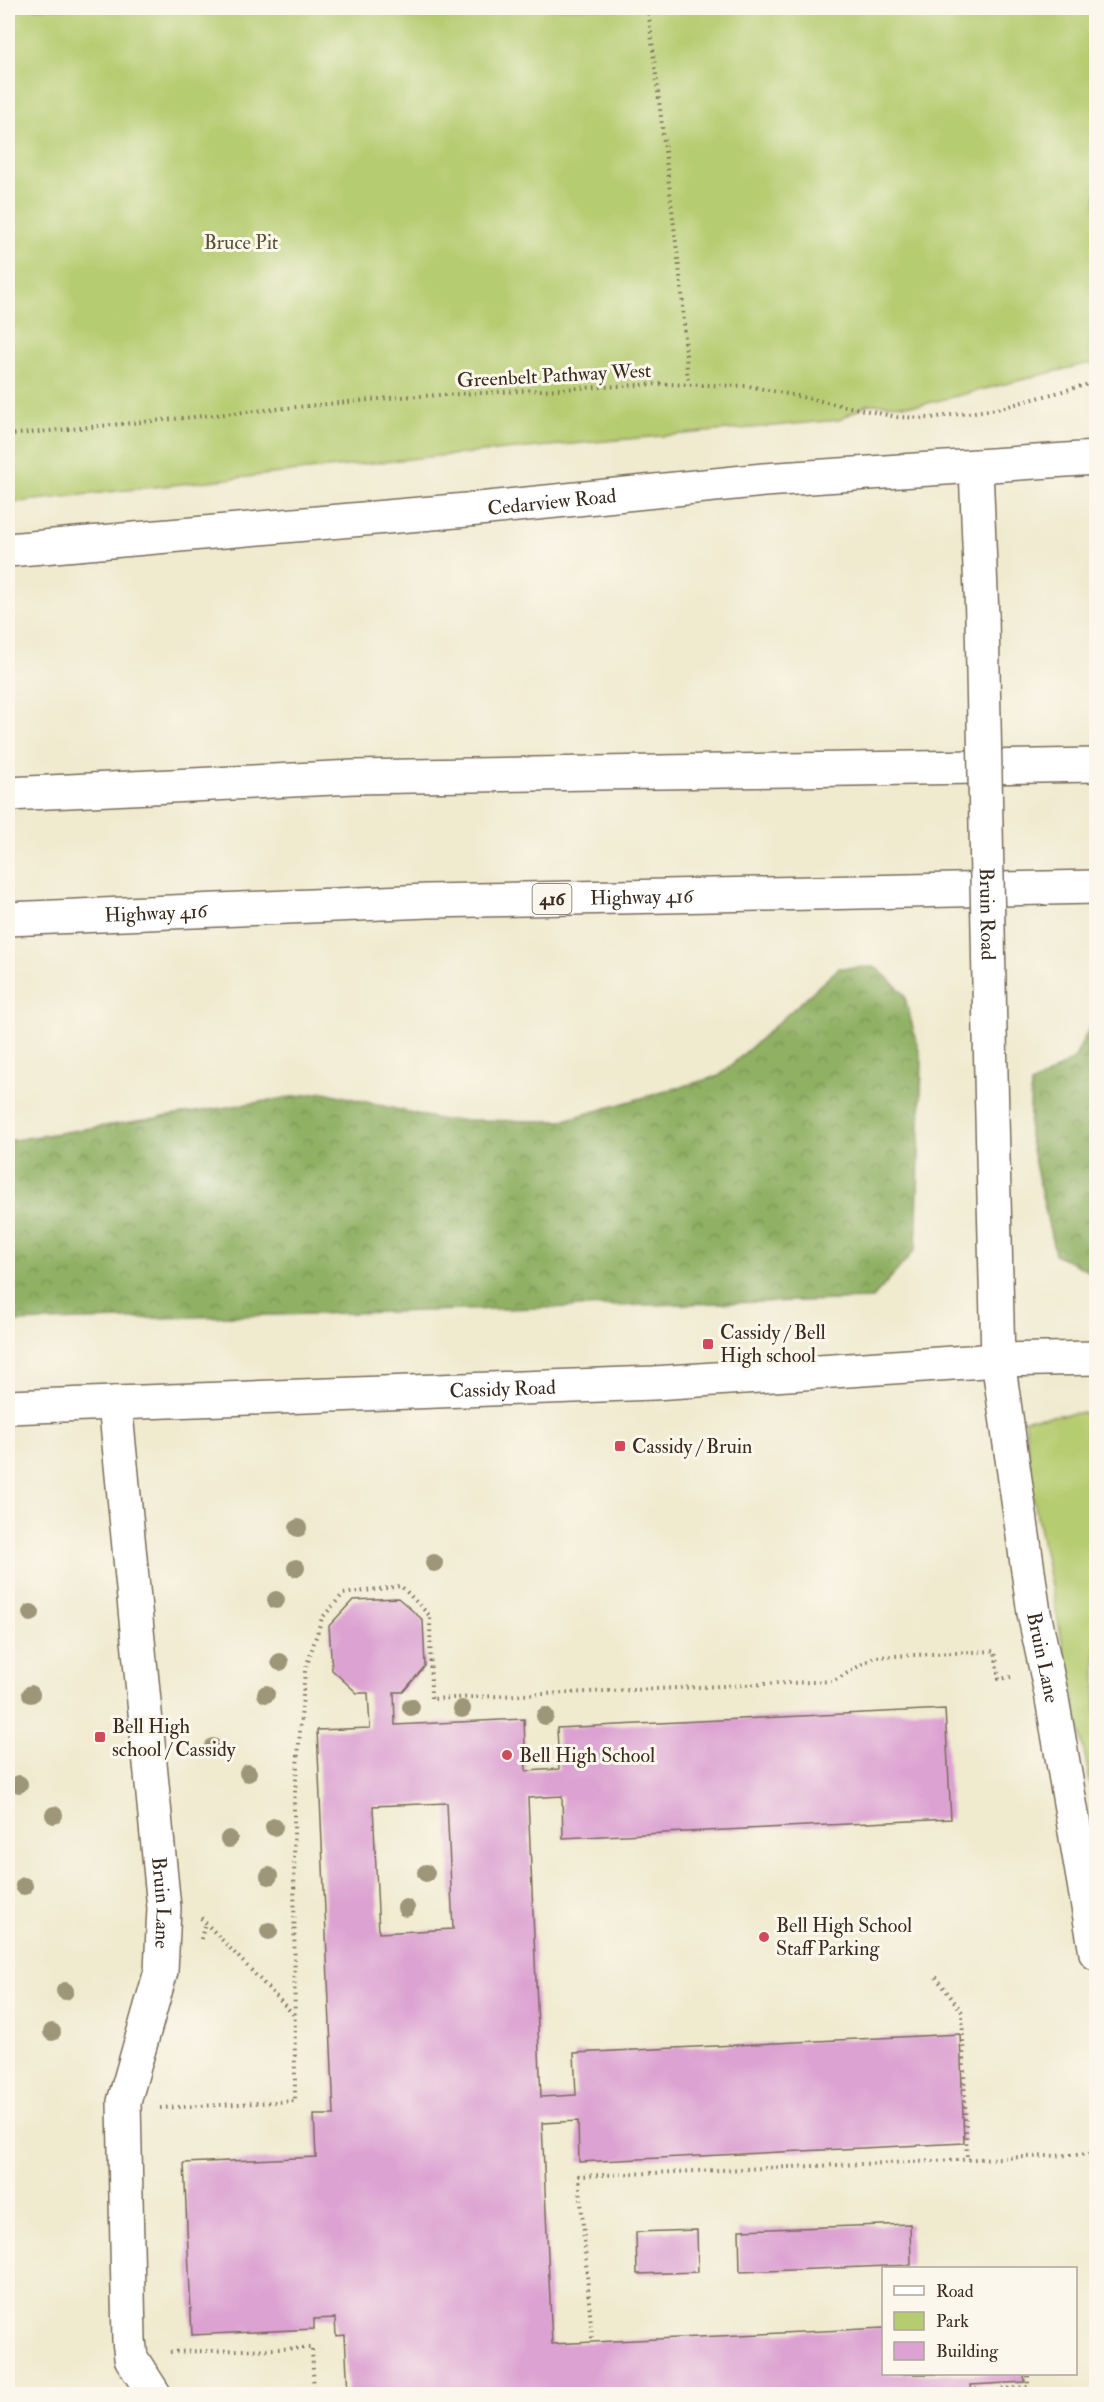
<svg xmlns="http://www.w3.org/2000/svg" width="1104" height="2402" viewBox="0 0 1104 2402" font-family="'IM FELL Double Pica',serif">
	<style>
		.forest { fill: url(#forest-crowns); stroke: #666d40; stroke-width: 1.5 }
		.park { fill: #b6cc71; stroke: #787b48; stroke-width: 1.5 }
		.building { fill: #dca2d2; fill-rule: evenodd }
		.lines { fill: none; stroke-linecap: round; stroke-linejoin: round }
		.minor-casing { stroke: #7a6d5c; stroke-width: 36 }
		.major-casing { stroke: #7a6d5c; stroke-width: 36 }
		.highway-casing { stroke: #7a6d5c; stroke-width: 36 }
		.path { stroke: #7a6d5c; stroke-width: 4; stroke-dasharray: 1.5 4.5; stroke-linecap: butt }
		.minor { stroke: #fff; stroke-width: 33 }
		.major { stroke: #fff; stroke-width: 33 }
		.highway { stroke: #fff; stroke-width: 33 }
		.minor-bridge-casing { stroke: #7a6d5c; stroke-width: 36; stroke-linecap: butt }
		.minor-bridge { stroke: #fff; stroke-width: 33 }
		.tree { fill: #9e9679 }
		.poi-dot { fill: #d1495b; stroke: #fbf7ec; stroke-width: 2 }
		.labels { text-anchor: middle; stroke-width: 6; stroke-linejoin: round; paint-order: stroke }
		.shield { fill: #fbf7ec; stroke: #75685c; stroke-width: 1.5 }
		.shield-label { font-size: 18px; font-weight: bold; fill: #3b2a1e }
		.park-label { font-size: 20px; fill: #5a5233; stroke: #fbf7ec }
		.street-label { font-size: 20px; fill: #3b2a1e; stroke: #fbf7ec }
		.poi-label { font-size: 20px; fill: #3b2a1e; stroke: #fbf7ec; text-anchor: start }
	</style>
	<defs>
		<pattern id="forest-crowns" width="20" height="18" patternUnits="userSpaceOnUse" patternTransform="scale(1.5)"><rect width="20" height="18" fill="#90b063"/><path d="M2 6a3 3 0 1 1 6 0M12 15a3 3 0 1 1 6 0" fill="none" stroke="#778f51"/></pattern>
	</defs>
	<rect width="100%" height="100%" fill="#fbf7ec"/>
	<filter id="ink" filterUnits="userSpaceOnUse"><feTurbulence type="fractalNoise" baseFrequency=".0167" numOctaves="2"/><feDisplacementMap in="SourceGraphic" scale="12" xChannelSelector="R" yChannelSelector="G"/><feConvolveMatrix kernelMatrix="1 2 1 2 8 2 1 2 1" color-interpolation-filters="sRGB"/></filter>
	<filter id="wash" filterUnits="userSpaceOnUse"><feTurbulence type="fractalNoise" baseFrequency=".008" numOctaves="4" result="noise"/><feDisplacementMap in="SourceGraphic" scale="24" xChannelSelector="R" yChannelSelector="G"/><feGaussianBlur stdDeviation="1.35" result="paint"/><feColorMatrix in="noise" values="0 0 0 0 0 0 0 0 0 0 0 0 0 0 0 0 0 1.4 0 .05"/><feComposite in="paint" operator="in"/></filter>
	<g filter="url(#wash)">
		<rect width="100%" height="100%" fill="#f0eacf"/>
		<path class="forest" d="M876,967L904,994L922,1062L916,1249L872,1299L8,1322V1141L324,1092L442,1120L561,1121L719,1076L839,968Z
			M1096,1014V1275L1055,1254L1029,1136L1031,1085L1074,1059Z"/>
		<path class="park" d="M8,8H1096V364H1085L920,405L868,404L839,420L427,457L8,503Z
			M1096,1411V1811L1033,1496L1025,1419Z"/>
		<g id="blocks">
			<path class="building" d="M398,1598L423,1620L425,1666L403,1692H394L395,1725L524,1719L526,1771L559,1769L557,1728L945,1709L951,1819L563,1838L562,1796L528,1798L541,2097L576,2095L574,2053L960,2034L964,2143L579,2162L578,2121L542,2123L552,2344L884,2328V2374H1024L1025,2382L971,2385L972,2394H348L345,2335L336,2336L335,2318L314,2319V2329L192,2335L184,2163L316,2157L314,2115H334L317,1730L370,1728L368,1693H357L332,1670L329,1626L353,1600ZM447,1803L453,1929L379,1933L373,1806Z
				M910,2224L911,2265L740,2272L739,2230Z
				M697,2230L698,2272L637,2274L636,2232Z"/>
		</g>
	</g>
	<g filter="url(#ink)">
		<use href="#blocks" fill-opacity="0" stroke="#7a6d5c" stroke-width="1.5"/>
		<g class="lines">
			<defs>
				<g id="minor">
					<path d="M976,468L982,617"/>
					<path id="s1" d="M990,1034L998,1360L1034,1613L1051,1693L1096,1953"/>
					<path id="s2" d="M115,1403L164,1908L161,1971L124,2102L129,2340L131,2358L154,2394"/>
					<path id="s3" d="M8,1407L654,1383L998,1360L1096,1358"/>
				</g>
				<g id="major">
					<path id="s4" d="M8,550L478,509L764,480L1096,458"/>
				</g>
				<g id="highway">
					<path d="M8,794L354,777L1096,765"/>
					<path id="s5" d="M8,919L428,901L1096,887"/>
				</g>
			</defs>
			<use href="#minor" class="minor-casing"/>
			<use href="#major" class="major-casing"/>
			<use href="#highway" class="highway-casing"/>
			<path class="path" d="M648,8L682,293L688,384
				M8,435L400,397L661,384L749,386L897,417L930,418L997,409L1096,382
				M201,1918L295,2016
				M201,1939L205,1923
				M936,1977L962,2012L967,2160
				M160,2108L295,2101L294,1803L305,1671L322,1618L343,1594L401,1586L430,1616L431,1699L834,1681L874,1657L993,1651L995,1652L999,1679L1011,1677
				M592,2338L579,2176L1096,2154
				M170,2352L312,2348L314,2394
				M975,2389L987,2394
				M1002,2394L1001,2389L1028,2387V2374"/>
			<use href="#minor" class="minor"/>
			<use href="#major" class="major"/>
			<use href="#highway" class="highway"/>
			<defs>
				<g id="minor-bridge">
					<path id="s6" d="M982,617L990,1034"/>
				</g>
			</defs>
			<use href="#minor-bridge" class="minor-bridge-casing"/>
			<use href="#minor-bridge" class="minor-bridge"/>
		</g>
		<g class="tree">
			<circle cx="298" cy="1528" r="9"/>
			<circle cx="434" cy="1563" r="9"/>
			<circle cx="296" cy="1568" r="9"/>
			<circle cx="276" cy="1600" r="9"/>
			<circle cx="31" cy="1613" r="9"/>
			<circle cx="280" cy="1662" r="9"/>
			<circle cx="31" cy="1694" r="9"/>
			<circle cx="266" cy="1694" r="9"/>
			<circle cx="411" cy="1707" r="9"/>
			<circle cx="462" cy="1709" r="9"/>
			<circle cx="545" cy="1716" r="9"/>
			<circle cx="213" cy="1747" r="9"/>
			<circle cx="248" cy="1773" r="9"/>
			<circle cx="19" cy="1784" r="9"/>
			<circle cx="54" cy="1815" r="9"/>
			<circle cx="274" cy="1827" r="9"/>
			<circle cx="229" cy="1839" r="9"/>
			<circle cx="426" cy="1873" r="9"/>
			<circle cx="269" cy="1876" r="9"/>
			<circle cx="24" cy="1886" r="9"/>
			<circle cx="406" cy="1908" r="9"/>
			<circle cx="269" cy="1931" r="9"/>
			<circle cx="65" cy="1991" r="9"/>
			<circle cx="52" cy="2032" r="9"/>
		</g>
	</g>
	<g class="poi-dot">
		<rect x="702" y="1338" width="12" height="12" rx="3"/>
		<rect x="614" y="1440" width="12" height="12" rx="3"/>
		<rect x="94" y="1731" width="12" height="12" rx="3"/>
		<circle cx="507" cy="1755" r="6"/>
		<circle cx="764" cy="1937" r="6"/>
	</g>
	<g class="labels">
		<rect class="shield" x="532.5" y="884" width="39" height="30" rx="4.5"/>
		<g class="shield-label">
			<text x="552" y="905">416</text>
		</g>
		<g class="park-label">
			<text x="241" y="249">Bruce Pit</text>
		</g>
		<g class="street-label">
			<text transform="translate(554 375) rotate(-3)" y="7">Greenbelt Pathway West</text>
			<text dy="7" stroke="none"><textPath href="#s4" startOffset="546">Cedarview Road</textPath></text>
			<text dy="7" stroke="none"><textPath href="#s5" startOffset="634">Highway 416</textPath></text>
			<text dy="7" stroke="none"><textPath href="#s5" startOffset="148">Highway 416</textPath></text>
			<text dy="7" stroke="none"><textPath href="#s6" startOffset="297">Bruin Road</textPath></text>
			<text dy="7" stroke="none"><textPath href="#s3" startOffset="495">Cassidy Road</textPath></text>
			<text dy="7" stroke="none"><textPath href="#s1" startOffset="627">Bruin Lane</textPath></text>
			<text dy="7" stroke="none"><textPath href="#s2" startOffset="502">Bruin Lane</textPath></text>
		</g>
		<g class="poi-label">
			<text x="720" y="1339">Cassidy / Bell<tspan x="720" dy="23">High school</tspan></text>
			<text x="632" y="1453">Cassidy / Bruin</text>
			<text x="112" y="1733">Bell High<tspan x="112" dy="23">school / Cassidy</tspan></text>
			<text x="519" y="1762">Bell High School</text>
			<text x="776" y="1932">Bell High School<tspan x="776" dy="23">Staff Parking</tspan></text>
		</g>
	</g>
	<rect width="1104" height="2402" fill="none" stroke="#fbf7ec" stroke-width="30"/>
	<rect x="882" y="2267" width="195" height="108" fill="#fbf7ec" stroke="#aea59a" stroke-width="1.5"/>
	<rect x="894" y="2286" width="30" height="9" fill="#ffffff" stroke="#aea59a" stroke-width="1.5"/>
	<text x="936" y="2297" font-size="18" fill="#3b2a1e">Road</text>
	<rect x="894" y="2312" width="30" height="18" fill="#b6cc71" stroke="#aea59a" stroke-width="1.5"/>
	<text x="936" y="2327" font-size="18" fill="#3b2a1e">Park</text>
	<rect x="894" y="2342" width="30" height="18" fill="#dca2d2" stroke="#aea59a" stroke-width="1.5"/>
	<text x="936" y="2357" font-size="18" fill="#3b2a1e">Building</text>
</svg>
